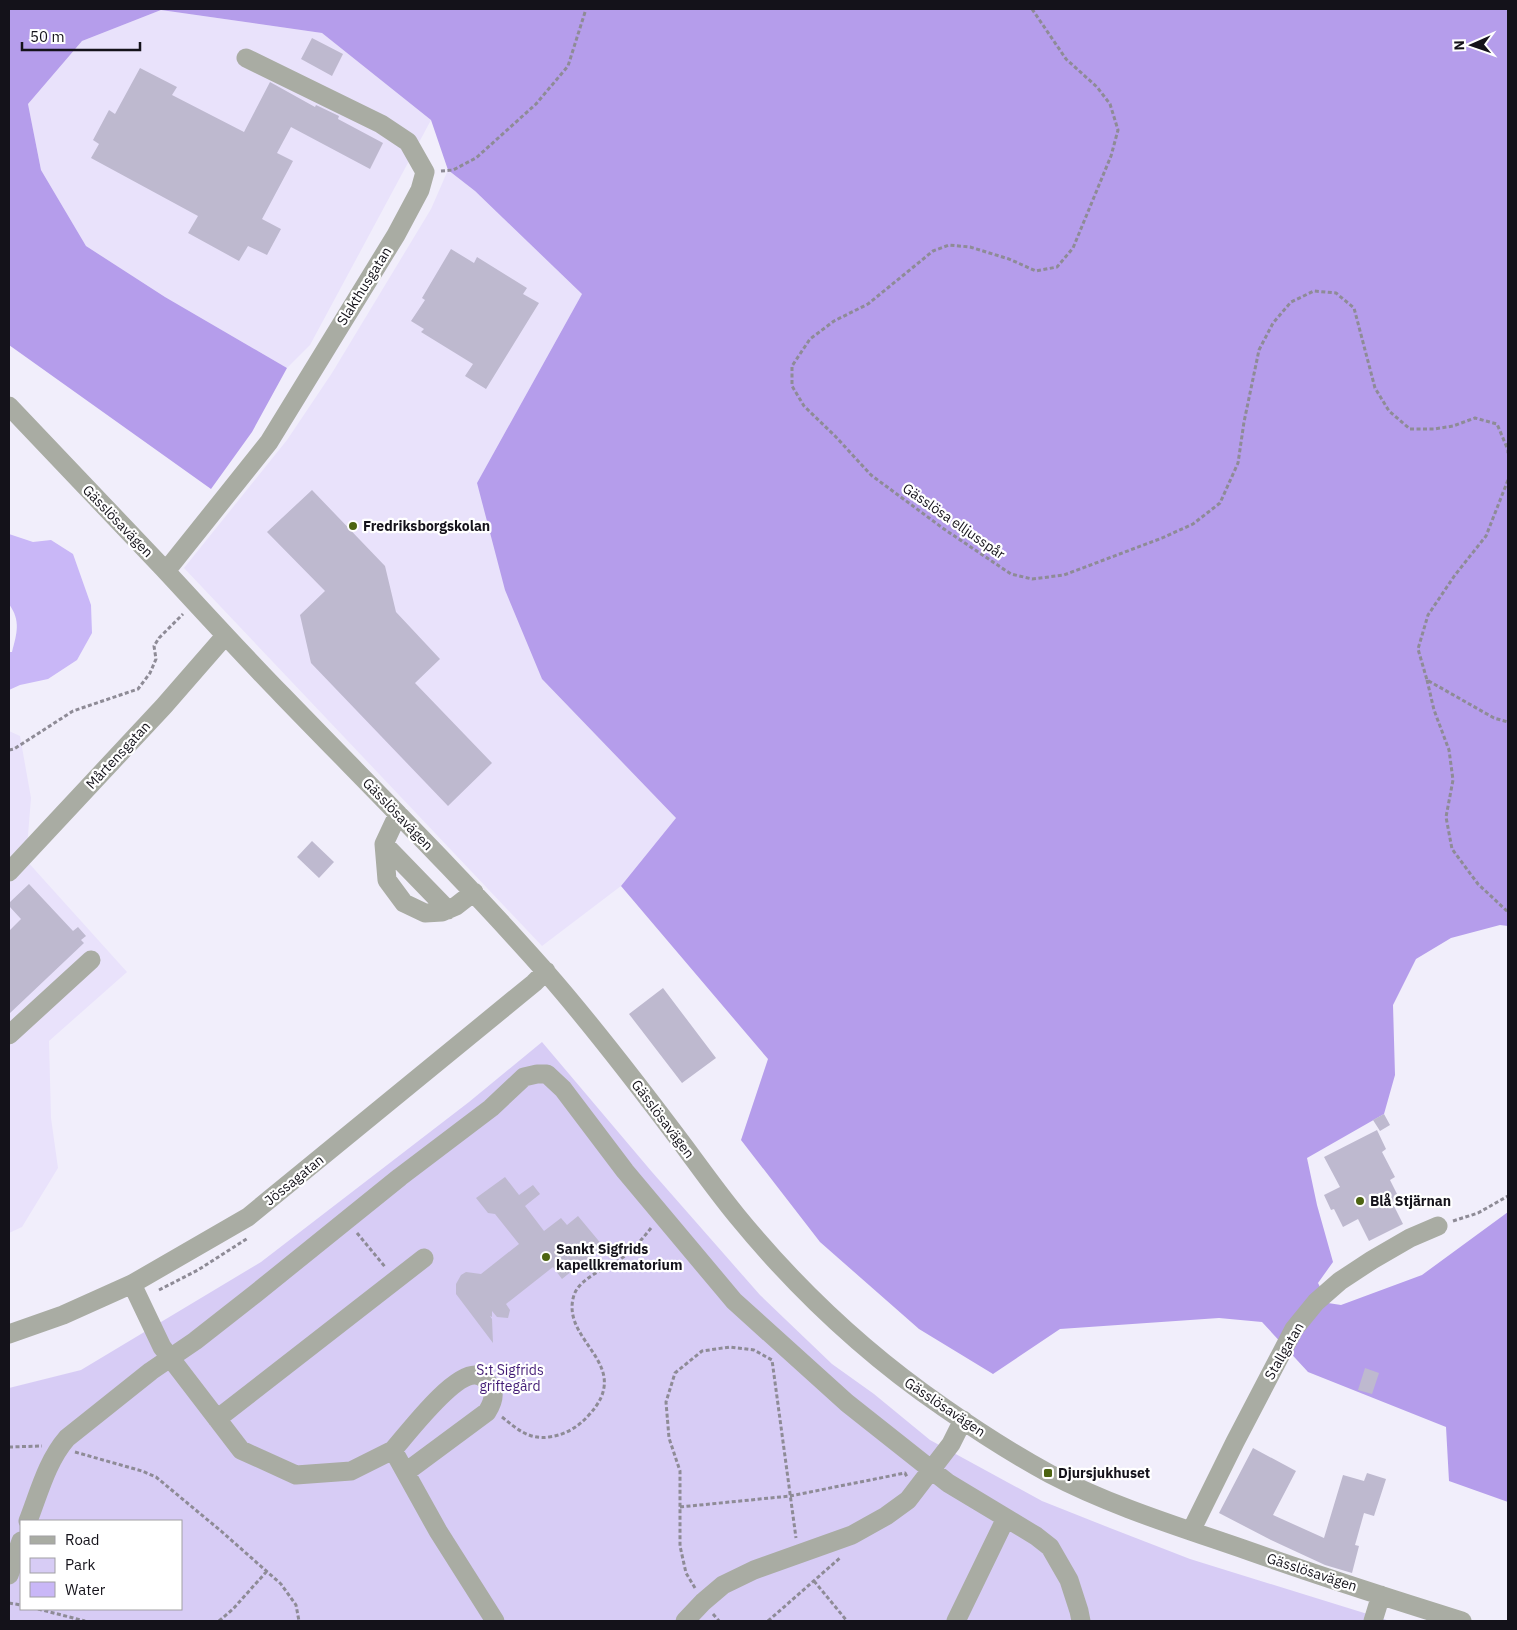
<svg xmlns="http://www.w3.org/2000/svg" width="1517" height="1630" viewBox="0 0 1517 1630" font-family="'IBM Plex Sans',sans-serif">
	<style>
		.built { fill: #e9e2fb }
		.green { fill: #d7ccf5; fill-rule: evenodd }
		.forest { fill: #b59deb }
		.water { fill: #c9b7f7 }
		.building { fill: #beb9cf }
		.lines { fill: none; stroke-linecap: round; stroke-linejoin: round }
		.path { stroke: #8e8b96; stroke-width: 3; stroke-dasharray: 4 2.5; stroke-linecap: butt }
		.minor { stroke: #a9aca3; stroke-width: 19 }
		.poi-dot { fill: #4d6411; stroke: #fff; stroke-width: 2 }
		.labels { text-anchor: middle; stroke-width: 4.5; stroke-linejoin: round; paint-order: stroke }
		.street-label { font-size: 14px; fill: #14121a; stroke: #fff }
		.poi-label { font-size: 14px; font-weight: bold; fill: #14121a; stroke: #fff; text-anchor: start }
		.park-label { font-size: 14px; fill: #431c76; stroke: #fff }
	</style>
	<rect width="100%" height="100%" fill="#f1eefb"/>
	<path class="built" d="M161,10L322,33L431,120L310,345L287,368L165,297L86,246L41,170L28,104L82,41Z
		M448,170L475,191L582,294L477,483L542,679L676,818L621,886L542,946L184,568L287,440L332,373L431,209Z
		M9,731L20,736L31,798L26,860L127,972L49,1041L51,1118L58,1168L22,1227L9,1233Z"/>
	<path class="green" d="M542,1042L652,1172L760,1295L832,1364L874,1394L930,1440L1042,1501L1110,1528L1190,1559L1390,1621H9V1388L81,1370L261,1262L469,1102ZM21,1521H181V1609H21Z"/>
	<path class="forest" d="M9,9H1508V926L1500,925L1451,938L1416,959L1393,1005L1395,1075L1384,1114L1307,1158L1317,1205L1333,1262L1318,1283L1328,1303L1341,1305L1422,1275L1508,1212V1502L1449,1481L1446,1427L1308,1372L1262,1322L1219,1318L1060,1329L993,1374L919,1329L820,1242L741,1140L768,1059L621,886L676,818L542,679L505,590L477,483L582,294L475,191L448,170L431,120L322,33L161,10L82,41L28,104L41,170L86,246L165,297L287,368L252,432L211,489L9,345Z"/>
	<path class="water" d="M9,534L33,542L51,540L73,554L91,605L92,633L77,660L48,679L20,685L9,690V652H12C17,633 21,621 9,604Z"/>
	<path class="building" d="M312,38L343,54L332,76L301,59Z
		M140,68L177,87L172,95L244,132L270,82L315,107L316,105L339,116L338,119L383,143L370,169L291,127L277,153L293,161L262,219L281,229L267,255L248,246L239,261L188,233L198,216L91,158L99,144L93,140L109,110L115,114Z
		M451,249L474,263L477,257L527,288L523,294L539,303L486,389L465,376L473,364L421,332L424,329L411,321L425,300L422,298Z
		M312,490L385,566L396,612L440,659L415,683L492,763L448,806L311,663L300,615L325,591L267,532Z
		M312,841L334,862L319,878L297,857Z
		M29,884L73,931L78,927L86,936L81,940L84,943L9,1014V931L21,919L9,906V903Z
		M663,988L716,1058L682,1083L629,1014Z
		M1384,1114L1390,1125L1380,1131L1373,1120Z
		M1377,1130L1386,1149L1382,1152L1395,1177L1390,1180L1399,1198L1392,1202L1403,1224L1369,1241L1358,1219L1343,1227L1334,1209L1331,1210L1324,1195L1340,1187L1324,1157Z
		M505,1177L519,1195L533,1185L540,1194L525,1206L544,1231L561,1218L567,1225L578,1216L603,1246L562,1279L553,1267L506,1304L510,1310L508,1318L497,1317L492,1311V1317L490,1316L492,1319L493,1343L456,1294V1284L461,1275L466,1272L481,1274L519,1244L495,1214L488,1213L476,1198Z
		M1365,1368L1379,1373L1372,1394L1358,1390Z
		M1253,1448L1296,1471L1273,1515L1324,1538L1343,1475L1364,1481L1367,1473L1386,1479L1374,1516L1364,1513L1355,1545L1359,1546L1352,1573L1325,1565L1271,1540L1219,1513Z"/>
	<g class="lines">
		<path class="path" d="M1032,9L1066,59L1097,87L1110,104L1118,130L1111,156L1073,248L1057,267L1036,271L1009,259L970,247L949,245L933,251L868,304L834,321L810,339L792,366V386L804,406L836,437L871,475L944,529L1011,574L1032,579L1064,575L1162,538L1193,524L1220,503L1238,463L1244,422L1259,350L1273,323L1291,302L1314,291L1336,293L1354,308L1375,388L1389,411L1410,429H1434L1453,426L1475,418L1497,424L1508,450V454
			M441,171L453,170L476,158L536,104L568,66L586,9
			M1508,480L1486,536L1455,575L1428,615L1418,649L1427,680L1494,718L1508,722
			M1427,680L1434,710L1449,750L1453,780L1446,817L1452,849L1478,884L1508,912
			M9,750L14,749L73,711L138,689L150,673L156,659L154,646L159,638L183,614
			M1453,1221L1478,1213L1508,1196
			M357,1233L386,1268
			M159,1290L198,1270L248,1238
			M502,1417C517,1429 529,1440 549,1437C565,1435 578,1427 588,1416C637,1364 559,1342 574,1295C580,1277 610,1267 625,1256C635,1248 643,1238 651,1228
			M9,1447L42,1446
			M75,1452L142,1471L156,1477L221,1531L281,1584L296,1605L299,1621
			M680,1507L790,1496L905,1473L907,1477
			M814,1581L847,1621
			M695,1588L686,1573L680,1546V1471L669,1438L666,1402L675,1373L702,1351L730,1347L754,1350L772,1360L796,1538
			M9,1603L21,1605
			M38,1609L85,1621
			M713,1614L719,1621
			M219,1621L233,1609L267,1571
			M768,1621L841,1557"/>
		<path class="minor" d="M9,406C60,460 112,514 163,568C203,611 242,654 283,696C371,787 461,876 545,971C594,1027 639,1086 684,1146C701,1169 718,1193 737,1216C796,1288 866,1354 943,1407C976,1430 1015,1455 1050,1474C1113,1507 1183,1528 1249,1551C1320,1576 1391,1599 1462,1621
			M166,571L269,442L396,235L420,190L425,172L408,142L381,124L246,58
			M398,814L384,844L387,880L404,903L425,913L442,912L456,906L474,892
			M384,844L448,910
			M9,872L164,706L225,636
			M9,1035L91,960
			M132,1284L162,1347L241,1450L296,1475L351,1471L393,1450L438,1531L495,1621
			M9,1334L63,1315L132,1284L248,1217L534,983L546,971
			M217,1419L424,1258
			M393,1450C408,1433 453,1373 476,1375C484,1376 487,1381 491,1387C496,1395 492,1404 487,1412L406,1472
			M28,1521C39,1493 47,1461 67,1438L151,1371L195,1341L255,1294L400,1177L491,1108L524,1077L537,1074H547L563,1089L625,1171L734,1301L847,1403L948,1483L1036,1536L1050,1547L1069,1580L1079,1611L1081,1621
			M1191,1531L1235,1442L1294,1329L1316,1302L1340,1281L1372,1260L1410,1238L1438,1226
			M9,1575L21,1541
			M685,1621L703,1602L723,1585L754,1570L852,1535L886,1516L908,1500L951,1444L963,1420
			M956,1621L1006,1518
			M1373,1621L1381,1595"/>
	</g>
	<g class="poi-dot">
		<circle cx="353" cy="526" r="5"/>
		<circle cx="1360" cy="1201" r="5"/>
		<circle cx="546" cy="1257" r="5"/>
		<rect x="1043" y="1468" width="10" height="10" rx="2.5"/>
	</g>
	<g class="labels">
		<g class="street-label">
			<text transform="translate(364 286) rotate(-58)" y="5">Slakthusgatan</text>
			<text transform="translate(118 521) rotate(46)" y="5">Gässlösavägen</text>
			<text transform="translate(954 521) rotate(35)" y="5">Gässlösa elljusspår</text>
			<text transform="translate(118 755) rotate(-47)" y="5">Mårtensgatan</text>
			<text transform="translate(398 814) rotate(46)" y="5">Gässlösavägen</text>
			<text transform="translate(663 1119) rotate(53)" y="5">Gässlösavägen</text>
			<text transform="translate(294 1180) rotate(-39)" y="5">Jössagatan</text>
			<text transform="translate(1284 1351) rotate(-60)" y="5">Stallgatan</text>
			<text transform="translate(945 1407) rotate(34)" y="5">Gässlösavägen</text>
			<text transform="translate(1312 1572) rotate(18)" y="5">Gässlösavägen</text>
		</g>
		<g class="poi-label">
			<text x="363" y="531">Fredriksborgskolan</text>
			<text x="1370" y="1206">Blå Stjärnan</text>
			<text x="556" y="1254">Sankt Sigfrids<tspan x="556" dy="16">kapellkrematorium</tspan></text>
			<text x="1058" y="1478">Djursjukhuset</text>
		</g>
		<g class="park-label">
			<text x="510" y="1375">S:t Sigfrids<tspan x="510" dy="16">griftegård</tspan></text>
		</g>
	</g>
	<rect width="1517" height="1630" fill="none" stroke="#14121a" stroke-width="20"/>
	<rect x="20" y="1520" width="162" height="90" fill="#ffffff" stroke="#a1a0a3"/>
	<rect x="30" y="1536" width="25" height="8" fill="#a9aca3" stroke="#a1a0a3"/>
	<text x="65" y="1545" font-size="15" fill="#14121a">Road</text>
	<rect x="30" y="1558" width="25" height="15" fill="#d7ccf5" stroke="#a1a0a3"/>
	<text x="65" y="1570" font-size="15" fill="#14121a">Park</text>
	<rect x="30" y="1582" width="25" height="15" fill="#c9b7f7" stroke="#a1a0a3"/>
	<text x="65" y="1595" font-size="15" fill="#14121a">Water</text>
	<g transform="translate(1472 45) rotate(268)" stroke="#ffffff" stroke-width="4" paint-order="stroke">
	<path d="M0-4L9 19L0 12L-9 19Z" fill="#14121a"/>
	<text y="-8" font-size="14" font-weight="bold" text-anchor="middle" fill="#14121a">N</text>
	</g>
	<path d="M22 42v8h118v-8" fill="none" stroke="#14121a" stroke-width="2.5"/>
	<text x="30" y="42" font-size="15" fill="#14121a" stroke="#ffffff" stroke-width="4" paint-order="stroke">50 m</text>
</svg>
